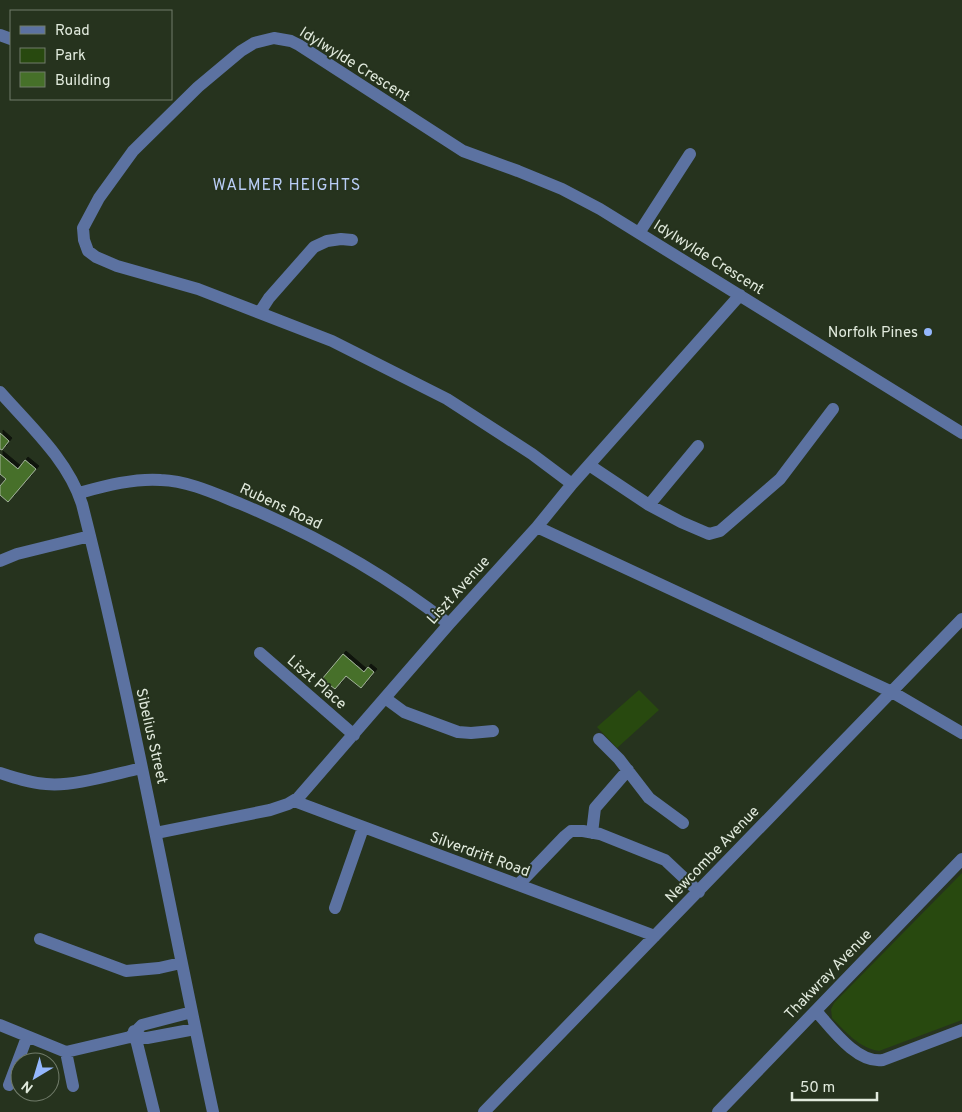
<svg xmlns="http://www.w3.org/2000/svg" width="962" height="1112" viewBox="0 0 962 1112" font-family="Overpass,sans-serif">
	<style>
		.green { fill: #28490f }
		.building { fill: #467029; stroke: #a1b299; filter: url(#shadow) }
		.lines { fill: none; stroke-linecap: round; stroke-linejoin: round }
		.minor { stroke: #5c72a1; stroke-width: 12 }
		.poi-dot { fill: #94b7fd; stroke: #26331e; stroke-width: 2 }
		.labels { text-anchor: middle; stroke-width: 4; stroke-linejoin: round; paint-order: stroke }
		.street-label { font-size: 15px; fill: #e1eadd; stroke: #26331e }
		.poi-label { font-size: 15px; fill: #e1eadd; stroke: #26331e; text-anchor: end }
		.neighbourhood-label { font-size: 16px; letter-spacing: 1px; fill: #b9cdf5; stroke: #26331e }
	</style>
	<defs>
		<filter id="shadow"><feDropShadow dx="3" dy="-3" stdDeviation="0" flood-color="#0009"/></filter>
	</defs>
	<rect width="100%" height="100%" fill="#26331e"/>
	<path class="green" d="M639,690L659,710L617,748L597,727Z
		M962,873V1020L879,1051C859,1048 846,1032 832,1018L831,1009L834,1003Z"/>
	<path class="building" d="M0,433L9,441L2,450L0,449Z
		M0,454L18,469L25,460L36,469L8,502L0,495V486L6,479L0,474Z
		M343,654L364,672L368,667L374,672L361,688L346,676L335,689L322,679Z"/>
	<g class="lines">
		<path class="minor" d="M0,35L11,39
			M639,233L690,154
			M260,312L269,298L314,247L327,241L341,239L352,240
			M0,392C30,426 68,460 82,504C133,705 169,909 213,1112
			M589,465L649,505L681,522L709,534L720,531L780,479L833,409
			M572,484L532,454L447,399L332,341L198,289L117,266L96,257L88,251L84,240L83,228L99,198L133,151L198,87L241,51L254,43L274,38L291,41L299,45L463,151L518,171L562,189L600,209L962,433
			M79,493C105,486 134,478 161,480C189,481 216,494 241,504C315,535 386,575 449,624
			M649,505L698,446
			M537,527L892,692L962,733
			M0,561L17,554L90,536
			M260,653L354,735
			M385,698L404,712L458,732L471,733L493,731
			M599,739L619,759L649,798L683,823
			M0,773C15,778 30,783 46,784C73,787 114,774 142,768
			M294,801L655,936
			M156,833L270,810L288,804L298,798L449,624L537,527L572,484L740,295
			M592,833L595,808L628,770
			M518,885L565,836L571,831H583L600,834L665,860L699,892
			M335,908L363,828
			M40,939L126,971L159,968L181,963
			M816,1011C832,1029 857,1064 883,1060L962,1030
			M0,1025L66,1052L130,1037L147,1038L195,1029
			M134,1031L154,1112
			M130,1037L142,1025L192,1012
			M66,1052L73,1086
			M9,1085L27,1037
			M484,1112L962,619
			M718,1112L962,859"/>
	</g>
	<circle class="poi-dot" cx="928" cy="332" r="5"/>
	<g class="labels">
		<g class="street-label">
			<text transform="translate(355 64) rotate(32)" y="5">Idylwylde Crescent</text>
			<text transform="translate(709 257) rotate(32)" y="5">Idylwylde Crescent</text>
			<text transform="translate(281 506) rotate(25)" y="5">Rubens Road</text>
			<text transform="translate(458 590) rotate(-48)" y="5">Liszt Avenue</text>
			<text transform="translate(317 682) rotate(41)" y="5">Liszt Place</text>
			<text transform="translate(152 736) rotate(77)" y="5">Sibelius Street</text>
			<text transform="translate(480 854) rotate(20)" y="5">Silverdrift Road</text>
			<text transform="translate(712 854) rotate(-46)" y="5">Newcombe Avenue</text>
			<text transform="translate(828 974) rotate(-46)" y="5">Thakwray Avenue</text>
		</g>
		<g class="poi-label">
			<text x="918" y="337">Norfolk Pines</text>
		</g>
		<g class="neighbourhood-label">
			<text x="287" y="190">WALMER HEIGHTS</text>
		</g>
	</g>
	<rect x="10" y="10" width="162" height="90" fill="#26331e" stroke="#717c6a"/>
	<rect x="20" y="26" width="25" height="8" fill="#5c72a1" stroke="#717c6a"/>
	<text x="55" y="35" font-size="15" fill="#e1eadd">Road</text>
	<rect x="20" y="48" width="25" height="15" fill="#28490f" stroke="#717c6a"/>
	<text x="55" y="60" font-size="15" fill="#e1eadd">Park</text>
	<rect x="20" y="72" width="25" height="15" fill="#467029" stroke="#717c6a"/>
	<text x="55" y="85" font-size="15" fill="#e1eadd">Building</text>
	<g transform="translate(35 1077) rotate(218)"><circle r="24" fill="#26331e" stroke="#717c6a"/>
	<path d="M0-4L9 19L0 12L-9 19Z" fill="#94b7fd"/>
	<text y="-8" font-size="14" font-weight="bold" text-anchor="middle" fill="#e1eadd">N</text>
	</g>
	<path d="M792 1092v8h85v-8" fill="none" stroke="#e1eadd" stroke-width="2.5"/>
	<text x="800" y="1092" font-size="15" fill="#e1eadd" stroke="#26331e" stroke-width="4" paint-order="stroke">50 m</text>
</svg>
